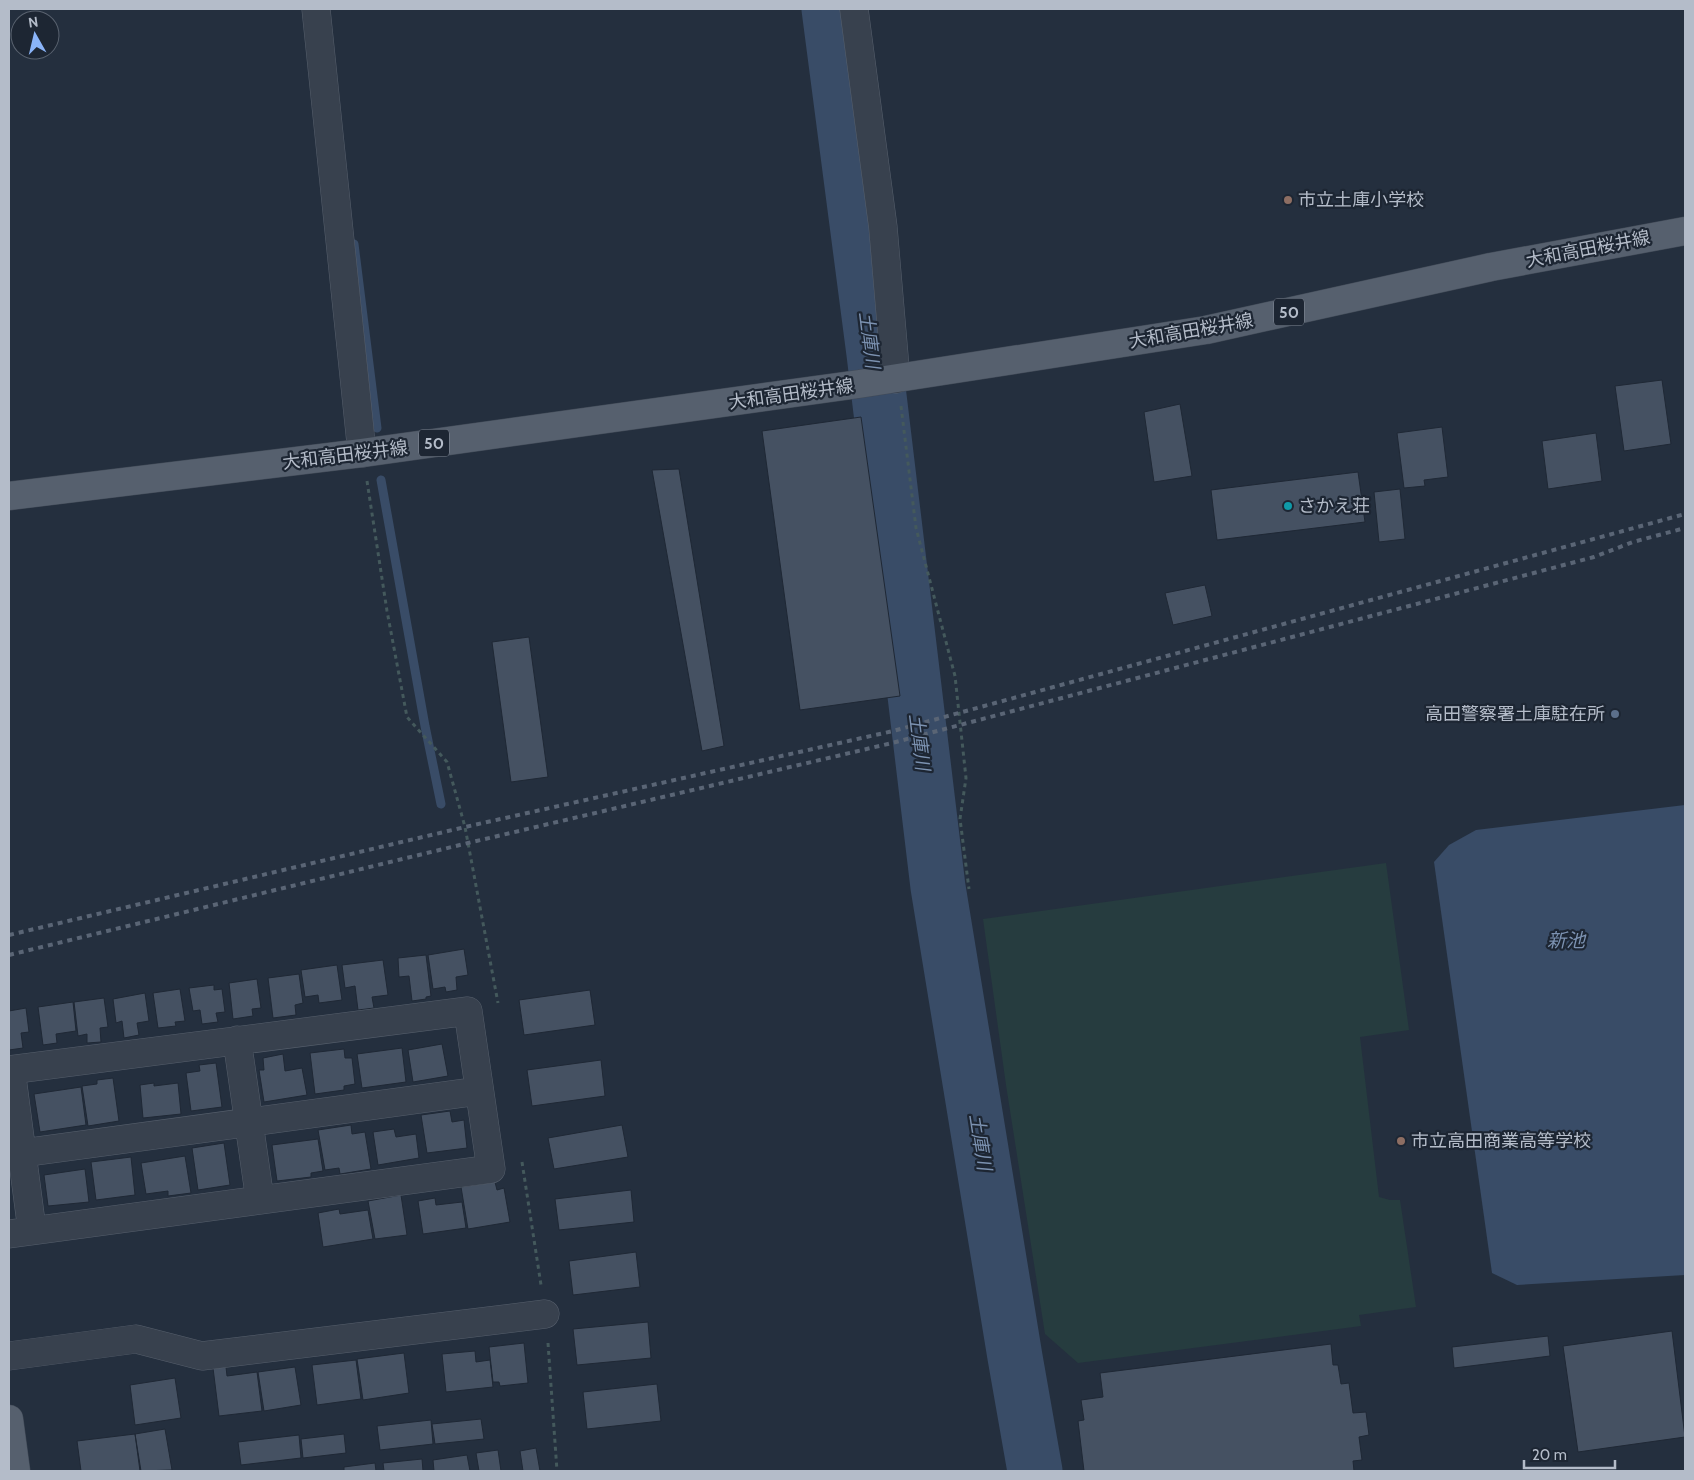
<svg xmlns="http://www.w3.org/2000/svg" width="1694" height="1480" viewBox="0 0 1694 1480" font-family="Cabin,'Noto Sans JP',sans-serif">
	<style>
		.green { fill: #263c3f }
		.water { fill: #394c67 }
		.lines { fill: none; stroke-linecap: round; stroke-linejoin: round }
		.stream { stroke: #394c67; stroke-width: 9 }
		.river { stroke: #394c67; stroke-width: 55 }
		.building { fill: #455162; stroke: #1f2835 }
		.street-casing { stroke: #565f6c; stroke-width: 29 }
		.primary-casing { stroke: #414a57; stroke-width: 29 }
		.path { stroke: #44595c; stroke-width: 3; stroke-dasharray: 4 4; stroke-linecap: butt }
		.street { stroke: #38414e; stroke-width: 28 }
		.primary { stroke: #56606e; stroke-width: 28 }
		.rail { stroke: #5a6575; stroke-width: 4; stroke-dasharray: 5 5; stroke-linecap: butt }
		.education-dot { fill: #8d6e63; stroke: #1d2633; stroke-width: 2 }
		.culture-dot { fill: #0f9aa8; stroke: #1d2633; stroke-width: 2 }
		.service-dot { fill: #5c6f8a; stroke: #1d2633; stroke-width: 2 }
		.labels { text-anchor: middle; stroke-width: 4.5; stroke-linejoin: round; paint-order: stroke }
		.shield { fill: #1d2633; stroke: #878f9c; stroke-width: 1 }
		.shield-label { font-size: 16px; font-weight: bold; fill: #b4bcc9 }
		.poi-label { font-size: 18px; fill: #b4bcc9; stroke: #1d2633; text-anchor: start }
		.street-label { font-size: 18px; fill: #b4bcc9; stroke: #1d2633 }
		.water-label { font-size: 19px; font-style: italic; fill: #7c92b1; stroke: #1d2633 }
	</style>
	<rect width="100%" height="100%" fill="#242f3e"/>
	<path class="green" d="M1386,863L1409,1030L1360,1037L1379,1197L1390,1200H1400L1416,1307L1359,1315L1361,1326L1078,1363L1045,1334L1006,1085L983,919Z"/>
	<path class="water" d="M1685,805V1275L1517,1285L1492,1273L1434,862L1449,845L1476,830Z"/>
	<g class="lines">
		<path class="stream" d="M354,244L377,428
			M381,480L425,726L441,804"/>
		<path class="river" d="M829,9L874,354L938,887L1015,1357L1035,1471"/>
	</g>
	<path class="building" d="M1662,380L1671,444L1624,451L1615,386Z
		M1180,404L1192,476L1154,482L1144,412Z
		M861,417L900,696L800,710L762,431Z
		M1442,427L1448,477L1424,480L1425,486L1404,488L1397,433Z
		M1596,433L1602,481L1548,489L1542,441Z
		M679,469L724,746L702,751L652,470Z
		M1358,472L1365,522L1217,540L1211,490Z
		M1400,489L1405,539L1379,542L1374,492Z
		M1205,585L1212,616L1173,625L1165,593Z
		M529,637L548,777L511,782L492,642Z
		M464,949L468,975L456,977L457,990L446,992L445,987L433,989L428,955Z
		M426,955L431,996L426,997V999L412,1001L409,976L399,977L398,958Z
		M383,960L388,995L372,997L374,1008L358,1010L355,986L345,988L342,965Z
		M337,965L342,1000L319,1003L318,995L305,997L301,970Z
		M299,974L303,1003L295,1005L296,1015L273,1018L268,978Z
		M257,979L261,1008L252,1009L253,1016L233,1019L229,983Z
		M214,985V990L222,989L225,1012L216,1013L218,1022L202,1024L200,1010L193,1011L189,988Z
		M180,989L185,1021L175,1022L176,1026L158,1028L153,993Z
		M590,990L595,1025L524,1035L519,1000Z
		M145,993L149,1021L137,1023L139,1035L124,1038L122,1021L116,1023L113,999Z
		M104,998L108,1027L100,1028L101,1042L87,1043V1034L78,1036L74,1002Z
		M73,1002L76,1031L56,1034L57,1043L43,1045L38,1007Z
		M26,1008L29,1032L21,1033L23,1048L9,1050V1011Z
		M442,1044L448,1076L413,1082L408,1050Z
		M402,1048L406,1082L362,1088L357,1054Z
		M344,1049L345,1058H352L355,1084L344,1086V1090L315,1094L310,1053Z
		M283,1054L285,1071L302,1068L307,1095L264,1102L259,1070H264L263,1058Z
		M601,1060L605,1096L532,1106L527,1070Z
		M216,1063L222,1107L191,1111L186,1073L200,1071L199,1065Z
		M113,1078L119,1121L88,1126L82,1086L97,1084V1080Z
		M154,1083V1086L178,1083L181,1114L143,1118L140,1085Z
		M81,1087L86,1125L40,1132L34,1094Z
		M450,1111L452,1122L464,1120L467,1148L427,1153L421,1115Z
		M351,1125L352,1134L365,1132L371,1169L340,1174L339,1168L325,1170L318,1130Z
		M622,1125L628,1157L554,1169L548,1138Z
		M394,1129L396,1137L416,1134L419,1158L378,1165L373,1132Z
		M318,1139L323,1171L311,1173V1177L277,1181L272,1145Z
		M224,1143L230,1185L198,1190L192,1148Z
		M185,1156L191,1193L168,1196V1191L146,1194L141,1163Z
		M131,1157L135,1195L96,1200L91,1162Z
		M85,1169L89,1202L48,1206L44,1175Z
		M495,1182L497,1190L504,1188L510,1222L468,1229L461,1187Z
		M631,1190L634,1222L559,1230L555,1199Z
		M401,1195L407,1235L375,1239L368,1201Z
		M435,1198L436,1205L462,1202L466,1228L423,1234L418,1201Z
		M339,1209L340,1214L368,1210L373,1239L323,1247L318,1213Z
		M636,1252L640,1287L573,1295L569,1261Z
		M648,1322L651,1358L577,1365L573,1329Z
		M1672,1331L1685,1437L1578,1452L1563,1346Z
		M1548,1336L1550,1356L1454,1368L1452,1347Z
		M524,1343L528,1383L500,1386L499,1382H493L489,1347Z
		M1331,1344L1333,1365H1338L1341,1384L1349,1383L1353,1413L1366,1412L1369,1435L1359,1437L1362,1460L1353,1461L1354,1471H1084L1078,1421L1084,1420L1081,1400L1103,1397L1100,1373Z
		M475,1351L476,1362L490,1360L493,1387L446,1392L442,1354Z
		M404,1353L409,1393L363,1400L357,1359Z
		M356,1360L361,1399L317,1405L312,1365Z
		M226,1367L227,1376L257,1372L262,1411L219,1416L213,1368Z
		M295,1367L301,1405L264,1411L258,1372Z
		M175,1378L181,1418L135,1425L130,1385Z
		M657,1384L661,1421L587,1429L583,1392Z
		M481,1419L484,1439L435,1444L432,1424Z
		M431,1420L433,1444L380,1450L377,1426Z
		M165,1429L172,1470L141,1471L135,1434Z
		M135,1434L140,1471H81L77,1441Z
		M344,1434L346,1453L303,1458L301,1439Z
		M299,1435L301,1458L241,1465L238,1442Z
		M536,1448L540,1471H523L520,1451Z
		M498,1450L501,1471H479L476,1453Z
		M467,1455L470,1471H434L433,1460Z
		M422,1459L423,1471H384L383,1463Z
		M375,1463L376,1471H344V1467Z"/>
	<g class="lines">
		<defs>
			<path id="street" d="M316,9L362,453
				M854,9L883,227L896,379
				M237,1040L260,1200
				M9,1070L468,1011L491,1169L9,1234
				M11,1070L32,1230
				M22,1153L479,1091
				M9,1356L136,1339L202,1356L545,1314"/>
			<path id="primary" d="M9,496L362,453L859,384L1206,330L1491,267L1685,231
				M9,1419L16,1471"/>
		</defs>
		<use href="#street" class="street-casing"/>
		<use href="#primary" class="primary-casing"/>
		<path class="path" d="M901,406L916,528L955,676L966,778L960,819L969,889
			M367,481L387,611L407,717L447,762L465,827L498,1003
			M522,1162L541,1285
			M548,1343L557,1471"/>
		<use href="#street" class="street"/>
		<use href="#primary" class="primary"/>
		<path class="rail" d="M9,935L465,827L893,731L1685,514
			M9,955L468,843L892,743L1594,557L1633,542L1685,528"/>
	</g>
	<g class="education-dot">
		<circle cx="1288" cy="200" r="5"/>
		<circle cx="1401" cy="1141" r="5"/>
	</g>
	<circle class="culture-dot" cx="1288" cy="506" r="5"/>
	<circle class="service-dot" cx="1615" cy="714" r="5"/>
	<g class="labels">
		<g class="shield">
			<rect x="1274" y="298.5" width="30" height="27" rx="4"/>
			<rect x="419" y="429.5" width="30" height="27" rx="4"/>
		</g>
		<g class="shield-label">
			<text x="1289" y="318">50</text>
			<text x="434" y="449">50</text>
		</g>
		<g class="poi-label">
			<text x="1298" y="206">市立土庫小学校</text>
			<text x="1298" y="512">さかえ荘</text>
			<text x="1605" y="720" text-anchor="end">高田警察署土庫駐在所</text>
			<text x="1411" y="1147">市立高田商業高等学校</text>
		</g>
		<g class="street-label">
			<text transform="translate(1588 249) rotate(-11)" y="6">大和高田桜井線</text>
			<text transform="translate(1191 331) rotate(-10)" y="6">大和高田桜井線</text>
			<text transform="translate(791 394) rotate(-8)" y="6">大和高田桜井線</text>
			<text transform="translate(345 455) rotate(-7)" y="6">大和高田桜井線</text>
		</g>
		<g class="water-label">
			<text transform="translate(870 340) rotate(83)" y="7">土庫川</text>
			<text transform="translate(920 742) rotate(83)" y="7">土庫川</text>
			<text x="1566" y="947">新池</text>
			<text transform="translate(981 1142) rotate(81)" y="7">土庫川</text>
		</g>
	</g>
	<rect width="1694" height="1480" fill="none" stroke="#b4bcc9" stroke-width="20"/>
	<g transform="translate(35 35) rotate(352)"><circle r="24" fill="#1d2633" stroke="#59626f"/>
	<path d="M0-4L9 19L0 12L-9 19Z" fill="#8ab4f8"/>
	<text y="-8" font-size="14" font-weight="bold" text-anchor="middle" fill="#b4bcc9">N</text>
	</g>
	<path d="M1524 1460v8h91v-8" fill="none" stroke="#b4bcc9" stroke-width="2.5"/>
	<text x="1532" y="1460" font-size="15" fill="#b4bcc9" stroke="#1d2633" stroke-width="4" paint-order="stroke">20 m</text>
</svg>
